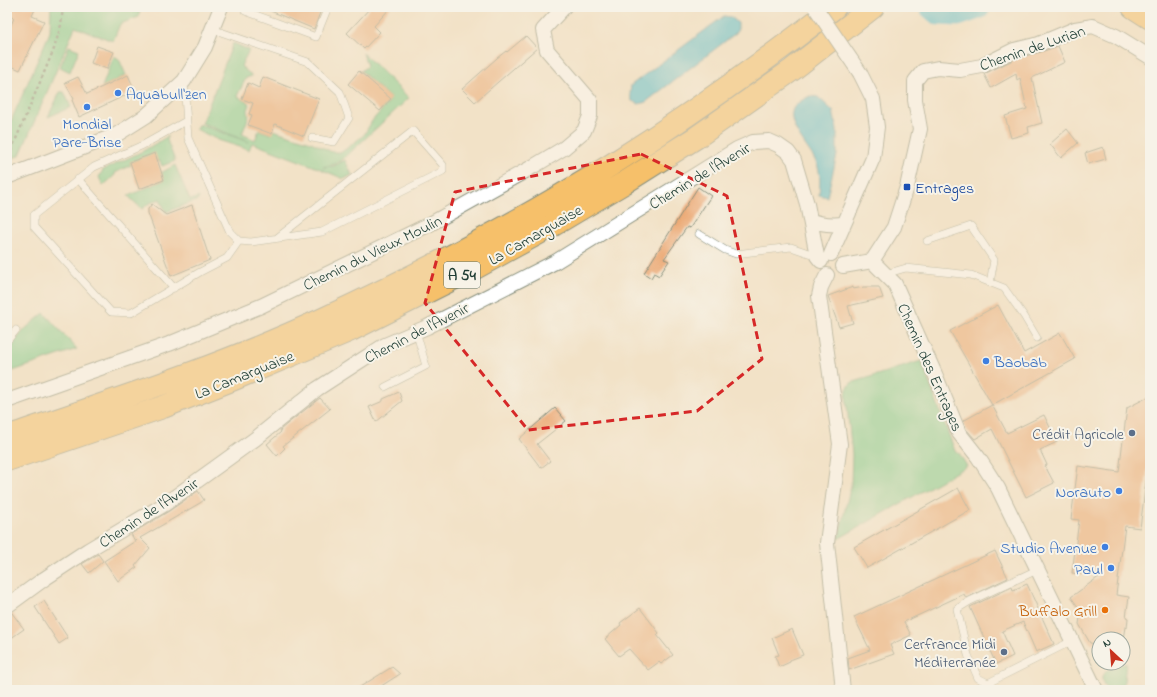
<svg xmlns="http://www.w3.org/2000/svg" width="1157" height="697" viewBox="0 0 1157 697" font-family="'Indie Flower',sans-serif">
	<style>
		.green { fill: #7cce90; stroke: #4e8662 }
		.water { fill: #54bed0; stroke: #3a7e82 }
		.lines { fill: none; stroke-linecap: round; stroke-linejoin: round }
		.river { stroke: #54bed0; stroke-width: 25 }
		.building { fill: #eba670 }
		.service-casing { stroke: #88907e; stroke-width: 8 }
		.minor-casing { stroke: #88907e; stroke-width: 16 }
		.motorway-casing { stroke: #88907e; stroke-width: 24 }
		.path { stroke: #88907e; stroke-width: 2.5; stroke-dasharray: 3 3; stroke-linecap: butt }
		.service { stroke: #fff; stroke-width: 7 }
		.minor { stroke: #fff; stroke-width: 14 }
		.motorway { stroke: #f6c06b; stroke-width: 22 }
		.minor-bridge-casing { stroke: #88907e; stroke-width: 16; stroke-linecap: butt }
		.minor-bridge { stroke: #fff; stroke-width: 14 }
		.marked { fill: none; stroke: #d62828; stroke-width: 3; stroke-dasharray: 8 5; stroke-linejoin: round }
		.shop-dot { fill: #3f7fe0; stroke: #f7f3e8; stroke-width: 1.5 }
		.transit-dot { fill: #1a4fb4; stroke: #f7f3e8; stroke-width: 1.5 }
		.service-dot { fill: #5c6f8a; stroke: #f7f3e8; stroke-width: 1.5 }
		.food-dot { fill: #e8710a; stroke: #f7f3e8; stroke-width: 1.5 }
		.labels { text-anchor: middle; stroke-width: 4; stroke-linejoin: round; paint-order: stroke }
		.shield { fill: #f7f3e8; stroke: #60746a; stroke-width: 1 }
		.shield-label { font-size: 15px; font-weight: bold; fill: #1f3d34 }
		.street-label { font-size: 16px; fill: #1f3d34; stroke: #f7f3e8 }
		.shop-label { font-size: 16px; fill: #366cbe; stroke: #f7f3e8; text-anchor: end }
		.transit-label { font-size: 16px; fill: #164399; stroke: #f7f3e8; text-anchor: start }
		.service-label { font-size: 16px; fill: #4e5e75; stroke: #f7f3e8; text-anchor: end }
		.food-label { font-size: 16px; fill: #c56008; stroke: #f7f3e8; text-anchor: end }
	</style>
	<rect width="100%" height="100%" fill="#f7f3e8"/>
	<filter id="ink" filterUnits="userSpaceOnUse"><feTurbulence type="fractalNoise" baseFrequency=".025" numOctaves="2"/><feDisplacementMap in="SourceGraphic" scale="8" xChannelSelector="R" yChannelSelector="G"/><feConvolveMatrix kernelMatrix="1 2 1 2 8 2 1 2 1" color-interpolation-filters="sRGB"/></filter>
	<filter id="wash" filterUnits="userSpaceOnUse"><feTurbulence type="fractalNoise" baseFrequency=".012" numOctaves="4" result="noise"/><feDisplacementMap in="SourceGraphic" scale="16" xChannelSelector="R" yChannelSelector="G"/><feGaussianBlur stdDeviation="0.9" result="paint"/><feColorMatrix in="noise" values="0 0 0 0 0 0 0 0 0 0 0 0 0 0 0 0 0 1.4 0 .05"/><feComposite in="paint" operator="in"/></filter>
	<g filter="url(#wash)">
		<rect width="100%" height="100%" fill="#f2e2c7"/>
		<path class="green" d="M51,7H140L139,17L120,24L113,41L75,27L20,155L7,161V130L50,32Z
			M233,43L249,50L241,66L252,76L246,78L237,96L250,104L247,113L249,116L242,134L255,140L259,130L271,134L273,130L311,142L332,152H342L364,135L372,121L391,99L361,71L367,66L363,53L409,98L343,159L335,164L323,167L334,166L345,160L352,175L344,179L318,168L252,143L249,150L218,140L196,129L199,124L249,142L202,123Z
			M69,46L79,50L70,72L60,67Z
			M114,56L119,59L126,75L102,87Z
			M60,92H64L71,107L48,117Z
			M168,136L167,140L175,161L162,166L160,161L158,162L154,154L130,162L131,165L115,173V175L103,186L99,177L103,170L143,151Z
			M175,165L190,200L199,197L198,200L166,212L160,199L148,204L142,209L128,196L164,180L161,173Z
			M44,313L77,349L7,373V347L15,341L25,329Z
			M921,361L955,451L959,453L967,466L838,539L851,485L852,454L846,396L847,389L851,383Z
			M1126,663L1123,690H1107C1105,687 1102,682 1102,678C1102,669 1120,666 1126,663Z"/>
		<path class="water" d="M724,16L731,17L738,23V29L736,33L646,102L639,104L632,101L630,94L631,85Z
			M810,96L818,97L833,111L837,129V155L827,197L819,195C820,183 821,173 816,162C810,149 786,125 793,109C796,103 804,99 810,96Z"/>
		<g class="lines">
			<path class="river" d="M932,7L939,13L958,14L978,7"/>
		</g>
		<g id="blocks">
			<path class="building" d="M7,7H36L32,16L44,21L20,70L7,64V34L14,18L7,15Z
				M261,7H322L314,29Z
				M371,7H391L374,26L380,32L364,49L347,33Z
				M526,36L537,48L475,102L462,89L497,58L506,51L507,52Z
				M97,46L114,52L107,69L91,63Z
				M1058,46L1065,62L1032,78L1042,123L1028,127L1029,133L1011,138L1005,116L1027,109L1020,78L1017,80L1016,74L991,88L984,74L1017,58L1041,52Z
				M359,71L391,99L380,111L348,84Z
				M128,75L135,91L79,117L72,100L74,99L65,83L78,77L87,94Z
				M263,77L319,99L304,136L275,124L272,134L248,125L252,115L249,114L253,103L242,99L248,83L259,88Z
				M1067,129L1078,143L1061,158L1050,144Z
				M1103,147L1106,159L1088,164L1085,153Z
				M155,153L164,180L139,189L130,162Z
				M698,187L711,196L690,228L687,227L664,259L669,261L659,276L654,273L651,278L644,273Z
				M152,204L166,215L192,205L210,260L171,276L148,213V209Z
				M853,287V289L864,287H879L883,298L848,306L853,323L839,327L828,296Z
				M998,305L1024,353L1060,333L1075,359L992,405L950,331Z
				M399,392L402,401L376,422L369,407L383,401V399Z
				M1150,396V451L1140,528L1125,526L1116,595L1129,597L1126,617L1128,618L1127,628L1125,627L1123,639H1099V645L1090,643L1079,624L1081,611L1071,597L1100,576L1072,573L1079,520L1071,519L1078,466L1119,472L1127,408Z
				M320,398L330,409L283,446L285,448L277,456L267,444L281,432L280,430L287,424Z
				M992,405L1007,433L1044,415L1057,442L1040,450L1047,465L1045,466L1054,483L1026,497L992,429L975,439L966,429L963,421Z
				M555,408L566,421L537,444L550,461L541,468L519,439Z
				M958,488L970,510L867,568L854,547Z
				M198,491L204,500L200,503L140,538L150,548L135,566L137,567L118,581L104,561L137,540L135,541L131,534L169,511Z
				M995,551L1008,578L966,598L964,594L904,622L911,635L890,645L894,654L849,670L848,658L870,650L854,617Z
				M98,554L103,561L89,573L82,564Z
				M1027,584L1054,644L1036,652L1023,622L1002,631L1013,656L996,664L970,607L1012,587L1013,590Z
				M44,601L68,638L59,644L35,607Z
				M640,608L659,633L657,635L673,655L661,664L659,662L648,670L629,649L619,656L605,639L621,625L620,623Z
				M12,613L24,629L7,641V614Z
				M792,629L803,655L790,660V662L779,667L775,656L779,655L772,638Z
				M392,667L400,674L375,690H355Z"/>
		</g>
	</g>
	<g filter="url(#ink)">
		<use href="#blocks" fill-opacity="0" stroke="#88907e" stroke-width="1"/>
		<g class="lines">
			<defs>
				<path id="service" d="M246,7L245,11L316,37L328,7
					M212,29L308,62L340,92L349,118L334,142L312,138
					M184,81L188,138L230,232L239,241L251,242L322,232L443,171V165L413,131L277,238
					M186,121L143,145L94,167L34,215V227L111,312L131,313L200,272L227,258L239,241
					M78,179L174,288
					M699,234L725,250L736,254L791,247L817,256
					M927,241L971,226L994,260L990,283
					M885,274L906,268L971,275L1004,288L1024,316L1037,338
					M7,341L16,330
					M385,387L426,366L416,331
					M1037,570L970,601L957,609L968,655L978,678L988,683L1072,641"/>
				<path id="minor" d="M7,177L116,135L146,116L184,81L205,47L221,7
					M810,220C821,225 832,225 844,224
					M831,254L873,158L877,127L873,99L860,73
					M872,261L895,284L935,374L959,433L978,457L998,488L1096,690
					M843,266L872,261L894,227L907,187L920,129L915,100V81L923,71L938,68L960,70L982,66L1014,50L1039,44L1075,29L1093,26L1116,36L1150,57
					M827,275L821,287L819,296L840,444L827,543L843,690
					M7,401L169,344L261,306L430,224L534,166L564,148L584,131L590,116V100L547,50L543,30L564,7
					M7,606L44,579L88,550L165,504L255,439L317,389L357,363L385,345L427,327L555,262L737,149L753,142L769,141L778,145L788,152L794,160L807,204L817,256L821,261"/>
				<path id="motorway" d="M1133,7L1150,18
					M7,437C112,401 219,367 321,320C420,274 518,223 611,165C689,116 763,63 835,7
					M7,460L163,407L234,379L351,330L475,268L550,227L624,183L697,137L792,70L873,7"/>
			</defs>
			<use href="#service" class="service-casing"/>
			<use href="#minor" class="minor-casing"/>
			<use href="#motorway" class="motorway-casing"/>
			<path class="path" d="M9,162L10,153L54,49L61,25L63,7"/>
			<use href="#service" class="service"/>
			<use href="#minor" class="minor"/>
			<use href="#motorway" class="motorway"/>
			<defs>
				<path id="minor-bridge" d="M815,7L860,73"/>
			</defs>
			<use href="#minor-bridge" class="minor-bridge-casing"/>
			<use href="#minor-bridge" class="minor-bridge"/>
		</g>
	</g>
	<path d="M0 0H1157V697H0ZM641,154L727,196L762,359L697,411L528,430L425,303L455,192Z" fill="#f2e2c7" fill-opacity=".55" fill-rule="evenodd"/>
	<path class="marked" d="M641,154L727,196L762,359L697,411L528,430L425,303L455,192Z"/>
	<g class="shop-dot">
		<circle cx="118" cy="93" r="4"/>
		<circle cx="87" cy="107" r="4"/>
		<circle cx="986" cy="361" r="4"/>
		<circle cx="1119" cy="491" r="4"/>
		<circle cx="1105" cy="547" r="4"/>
		<circle cx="1111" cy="568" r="4"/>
	</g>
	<rect class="transit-dot" x="903" y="183" width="8" height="8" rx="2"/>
	<g class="service-dot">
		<circle cx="1132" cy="433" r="4"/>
		<circle cx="1004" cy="652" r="4"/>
	</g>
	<circle class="food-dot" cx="1105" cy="610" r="4"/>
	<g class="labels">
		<rect class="shield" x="444" y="262" width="36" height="26" rx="3"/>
		<g class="shield-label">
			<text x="462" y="280">A 54</text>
		</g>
		<g class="street-label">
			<text transform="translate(1032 47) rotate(-19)" y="6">Chemin de Lurian</text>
			<text transform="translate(699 175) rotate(-31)" y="6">Chemin de l'Avenir</text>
			<text transform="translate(535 234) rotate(-30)" y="6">La Camarguaise</text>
			<text transform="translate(372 252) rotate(-26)" y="6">Chemin du Vieux Moulin</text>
			<text transform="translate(416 332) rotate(-27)" y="6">Chemin de l'Avenir</text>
			<text transform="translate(931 367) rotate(66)" y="6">Chemin des Entrages</text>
			<text transform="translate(244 374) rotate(-22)" y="6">La Camarguaise</text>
			<text transform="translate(148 512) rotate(-33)" y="6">Chemin de l'Avenir</text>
		</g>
		<g class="shop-label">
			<text x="126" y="99" text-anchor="start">Aquabull'zen</text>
			<text x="87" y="129" text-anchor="middle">Mondial<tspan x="87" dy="18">Pare-Brise</tspan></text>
			<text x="994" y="367" text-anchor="start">Baobab</text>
			<text x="1111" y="497">Norauto</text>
			<text x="1097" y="553">Studio Avenue</text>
			<text x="1103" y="574">Paul</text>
		</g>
		<g class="transit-label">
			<text x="915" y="193">Entrages</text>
		</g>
		<g class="service-label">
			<text x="1124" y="439">Crédit Agricole</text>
			<text x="996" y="649">Cerfrance Midi<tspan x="996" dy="18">Méditerranée</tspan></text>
		</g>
		<g class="food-label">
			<text x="1097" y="616">Buffalo Grill</text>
		</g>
	</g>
	<rect width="1157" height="697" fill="none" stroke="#f7f3e8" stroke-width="24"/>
	<g transform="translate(1111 651) rotate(334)"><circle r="19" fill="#f7f3e8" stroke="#a1aaa0"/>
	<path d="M0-3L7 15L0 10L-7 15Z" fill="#c8321e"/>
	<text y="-6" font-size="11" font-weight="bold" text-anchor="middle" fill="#1f3d34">N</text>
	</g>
</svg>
